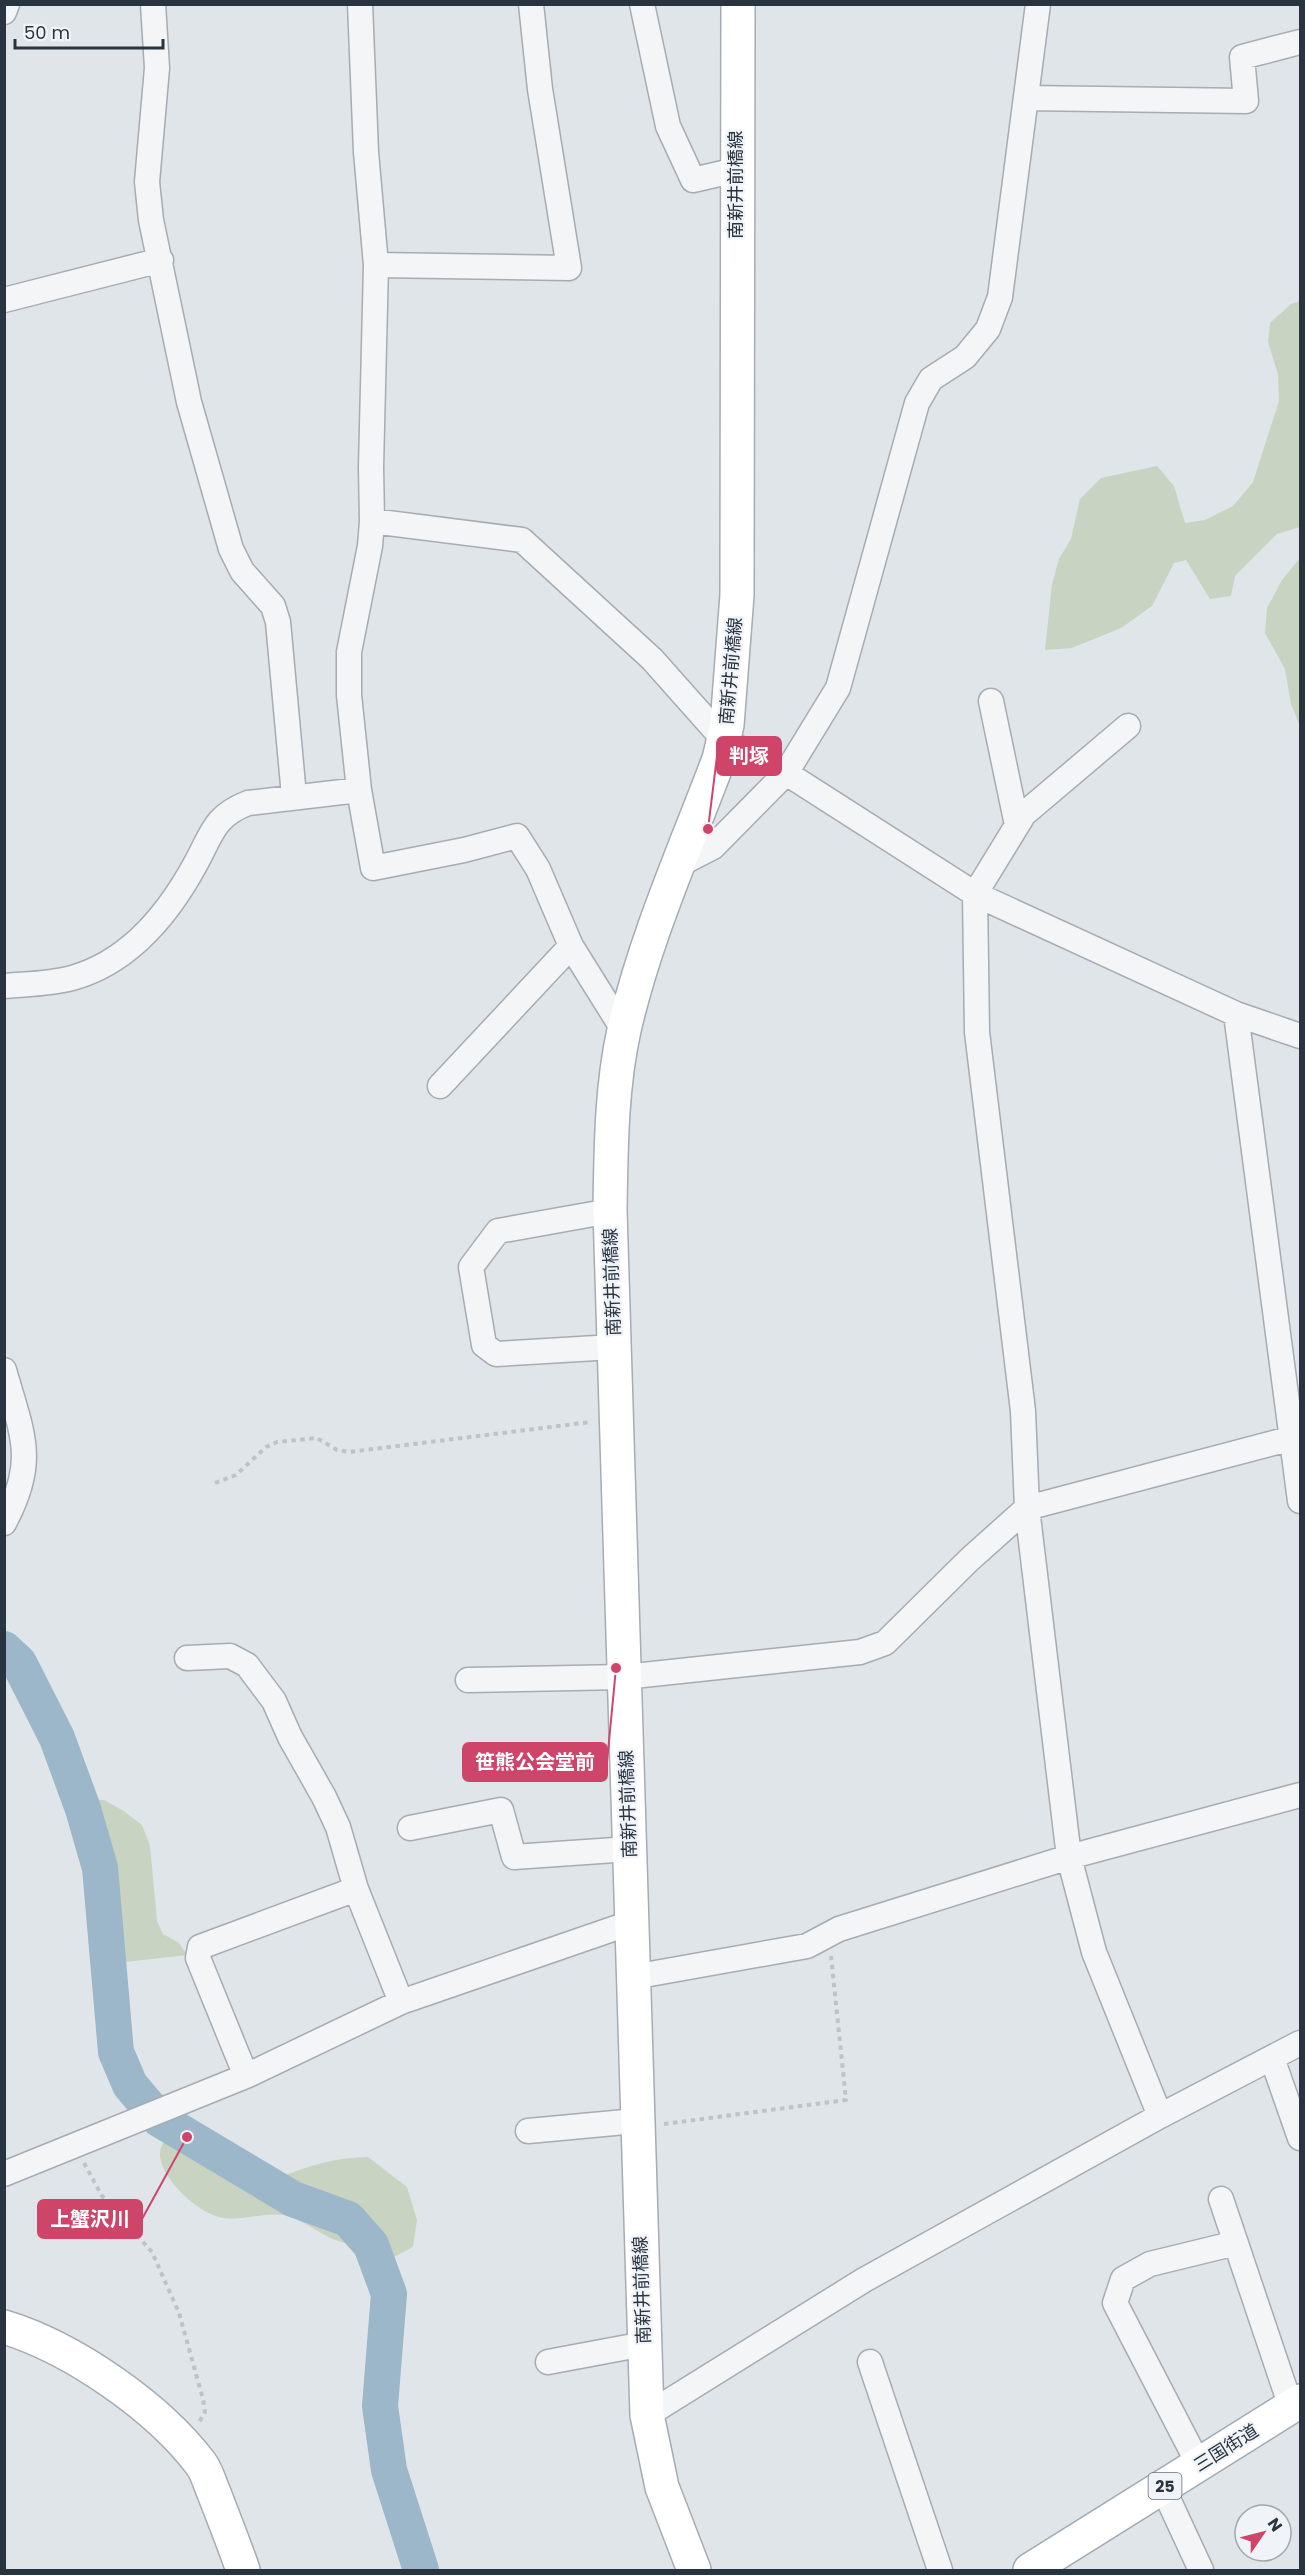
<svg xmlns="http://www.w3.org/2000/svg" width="1305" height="2575" viewBox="0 0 1305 2575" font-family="Poppins,'Noto Sans JP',sans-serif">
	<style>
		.green { fill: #c8d3c1 }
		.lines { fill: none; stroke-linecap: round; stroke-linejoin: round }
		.river { stroke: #9bb7c9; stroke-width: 36 }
		.street-casing { stroke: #a5acb3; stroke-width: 27 }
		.secondary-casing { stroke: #a5acb3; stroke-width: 36 }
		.primary-casing { stroke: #9fabb5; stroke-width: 36 }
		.path { stroke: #bec3c8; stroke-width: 4; stroke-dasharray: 4.5 4.5; stroke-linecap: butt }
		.street { stroke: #f3f5f7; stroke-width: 24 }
		.secondary { stroke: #fff; stroke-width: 33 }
		.primary { stroke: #fff; stroke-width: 33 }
		.labels { text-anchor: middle; stroke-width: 4.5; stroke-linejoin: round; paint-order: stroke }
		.shield { fill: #f0f3f7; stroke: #656d78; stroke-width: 1.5 }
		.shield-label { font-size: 16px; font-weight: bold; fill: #293441 }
		.street-label { font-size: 18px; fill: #293441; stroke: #f0f3f7 }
		.leader { fill: none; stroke: #cf456a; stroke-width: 2 }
		.callout-dot { fill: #cf456a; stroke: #f0f3f7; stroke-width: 2 }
		.callout { fill: #cf456a; stroke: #cf456a; stroke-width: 2 }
		.callout-label { font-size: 20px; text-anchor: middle; font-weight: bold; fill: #fff }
	</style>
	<rect width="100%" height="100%" fill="#e0e5e9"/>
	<path class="green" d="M1300,301V527L1277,534L1235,576L1231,596L1210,599L1186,560L1174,563L1152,606L1121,628L1072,648L1045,650L1052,584L1059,559L1071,539L1080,499L1101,478L1157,466L1174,486L1185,523L1205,520L1233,506L1253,482L1279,401L1278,374L1268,342L1270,323L1291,304Z
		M1300,558V726L1291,704L1285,669L1265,633L1267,608L1282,580Z
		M93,1800H104L122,1810L142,1825L150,1846L157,1921L163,1934L179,1943L187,1955L117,1963C120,1908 108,1853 93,1800Z
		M164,2140L272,2198L344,2230L354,2244C330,2244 311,2223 288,2216C265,2210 241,2223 219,2217C196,2211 164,2181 160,2157C159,2152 162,2145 164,2140Z
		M368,2157L407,2187L417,2220L413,2247L388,2260L374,2227L339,2203L310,2193L280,2177C313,2165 332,2158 368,2157Z"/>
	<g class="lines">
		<path class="river" d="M4,1649L19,1663L57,1738L83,1809L100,1868L116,2052L130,2085L159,2119L293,2199L348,2219L371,2245L389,2294L380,2406L389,2470L421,2570"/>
		<defs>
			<path id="street" d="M153,4L157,68L147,182L151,220L189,402L231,549L242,571L273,606L278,622L294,796
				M360,4L366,152L376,265L371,467L372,521L370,546L349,652V695L359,790L373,868L464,850L517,836L538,869L571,946L624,1031
				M642,4L668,126L693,180L736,170
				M4,12L7,4
				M1026,98L1246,101L1242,57L1300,42
				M376,265L569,268L540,89L531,4
				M4,300L161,260
				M372,521L522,540L652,659L724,740L786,773L975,894L1236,1014L1300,1036
				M991,701L1017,825
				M1128,726L1024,814L975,894L977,1032L1023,1411L1027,1508L1069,1857L1094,1952L1160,2116
				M680,864L713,847L786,773L838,688L917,403L931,379L965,357L988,329L1000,297L1038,4
				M4,986C27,984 50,984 72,978C130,962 169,913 196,863C212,834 214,816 248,803L359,790
				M1236,1014L1300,1501
				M440,1086L571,946
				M610,1211L498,1231L471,1267L484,1345L496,1354L613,1347
				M4,1370C22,1434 38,1460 4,1523
				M187,1658L230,1656L247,1665L274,1701L290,1737L324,1797L338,1827L356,1889L401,2002
				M468,1680L624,1677L860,1652L885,1643L969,1560L1027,1508L1300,1436
				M410,1828L501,1810L514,1857L629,1849
				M633,1977L807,1946L839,1929L1069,1857L1300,1795
				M1272,2058L1300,2138
				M246,2076L198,1958L200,1947L356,1889
				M528,2131L636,2121
				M4,2174L246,2076L401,2002L633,1922
				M1221,2199L1291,2407
				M548,2362L644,2344
				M870,2362L940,2570
				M647,2415L864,2280L1160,2116L1300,2043
				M1199,2465L1115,2303L1123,2279L1150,2264L1236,2243
				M1163,2488L1201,2570"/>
			<path id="secondary" d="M4,2327C73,2348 158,2407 201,2464C207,2472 210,2484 214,2493C224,2519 234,2544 243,2570
				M694,2570L662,2487L647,2415L610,1211C611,1150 611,1089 624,1030C645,938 686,847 719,759L727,725L737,595L738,4"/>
			<path id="primary" d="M1030,2570L1300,2401"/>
		</defs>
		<use href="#street" class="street-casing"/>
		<use href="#secondary" class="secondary-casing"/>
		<use href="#primary" class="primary-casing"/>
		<path class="path" d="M215,1483L236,1475L266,1447L277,1442L317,1438L337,1450L349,1452L591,1422
			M664,2124L846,2100L831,1956
			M84,2163L102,2196L152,2252L179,2313L203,2399L205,2412L198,2424"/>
		<use href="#street" class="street"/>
		<use href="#secondary" class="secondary"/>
		<use href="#primary" class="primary"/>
	</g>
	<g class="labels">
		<rect class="shield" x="1148.5" y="2473" width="33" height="26" rx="4.5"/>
		<g class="shield-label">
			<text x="1165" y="2492">25</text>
		</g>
		<g class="street-label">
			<text transform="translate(736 185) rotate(-90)" y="6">南新井前橋線</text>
			<text transform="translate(731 671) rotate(-85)" y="6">南新井前橋線</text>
			<text transform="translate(612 1282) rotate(-92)" y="6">南新井前橋線</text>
			<text transform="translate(628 1804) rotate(-92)" y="6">南新井前橋線</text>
			<text transform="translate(642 2290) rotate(-92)" y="6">南新井前橋線</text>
			<text transform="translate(1226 2448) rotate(-32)" y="6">三国街道</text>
		</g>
	</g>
	<path class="leader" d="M708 829L717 756M616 1668L607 1762M187 2137L142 2219"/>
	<g class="callout-dot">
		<circle cx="708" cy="829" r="6"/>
		<circle cx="616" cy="1668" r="6"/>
		<circle cx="187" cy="2137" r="6"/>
	</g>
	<g class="callout">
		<rect x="717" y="737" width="64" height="38" rx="6"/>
		<rect x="463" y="1743" width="144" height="38" rx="6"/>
		<rect x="38" y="2200" width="104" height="38" rx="6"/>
	</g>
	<g class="callout-label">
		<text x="749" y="763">判塚</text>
		<text x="535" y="1769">笹熊公会堂前</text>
		<text x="90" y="2226">上蟹沢川</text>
	</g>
	<rect width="1305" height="2575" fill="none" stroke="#293441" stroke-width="12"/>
	<g transform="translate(1263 2533) rotate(55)"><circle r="28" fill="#f0f3f7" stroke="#a0a7ae" stroke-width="1.5"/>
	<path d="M0-4.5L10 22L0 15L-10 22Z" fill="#cf456a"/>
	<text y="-9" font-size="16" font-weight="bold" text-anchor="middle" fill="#293441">N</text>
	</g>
	<path d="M15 39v9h148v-9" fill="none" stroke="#293441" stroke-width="3"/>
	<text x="24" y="39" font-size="18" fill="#293441" stroke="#f0f3f7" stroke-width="4.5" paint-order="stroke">50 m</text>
</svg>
